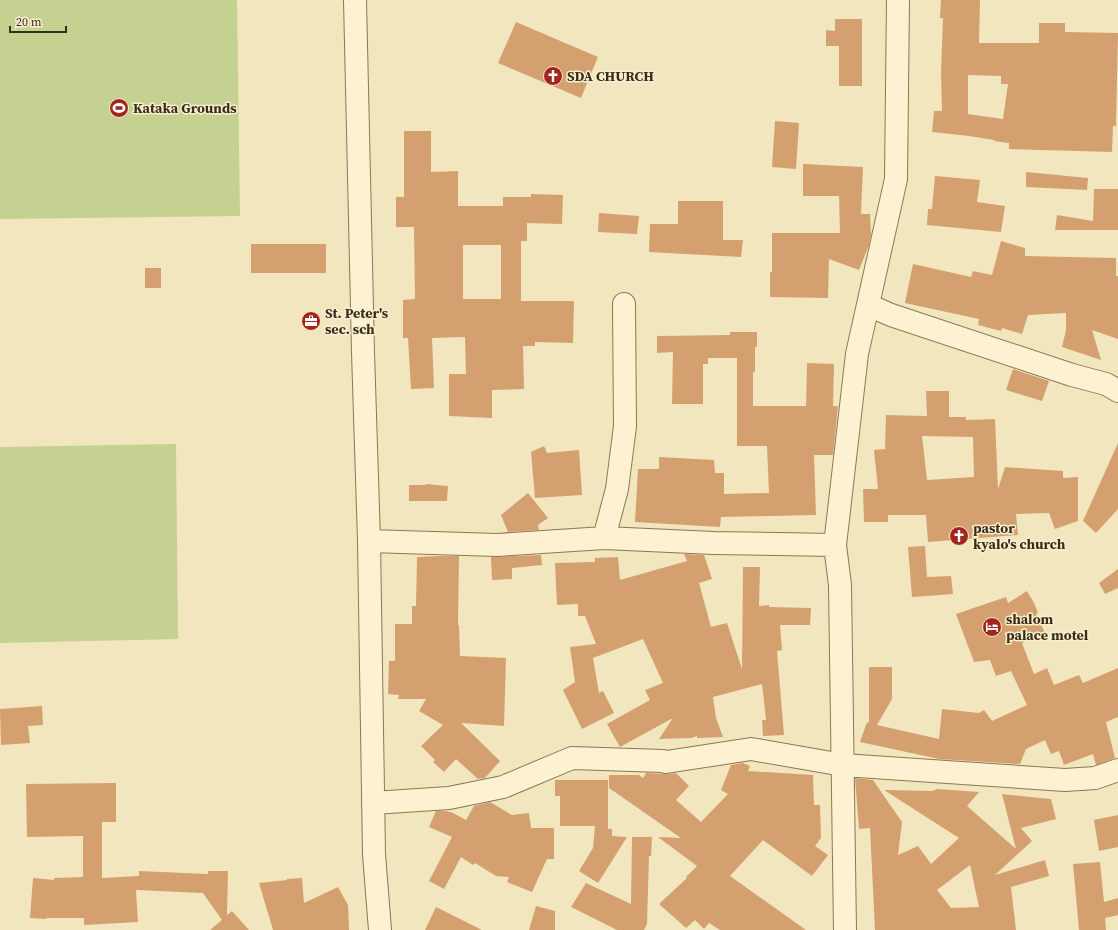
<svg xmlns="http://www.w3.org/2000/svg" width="1118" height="930" viewBox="0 0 1118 930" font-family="'Source Serif 4',serif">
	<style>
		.green { fill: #c5d191 }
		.building { fill: #d5a06f; fill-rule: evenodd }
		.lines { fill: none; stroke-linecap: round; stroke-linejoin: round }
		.minor-casing { stroke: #8c7654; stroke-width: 24 }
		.minor { stroke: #fcf2d2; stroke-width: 22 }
		.labels { text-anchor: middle; stroke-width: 3; stroke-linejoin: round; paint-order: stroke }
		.poi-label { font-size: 14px; font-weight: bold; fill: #3a2c1b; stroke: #f9efce; text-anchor: start }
	</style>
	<rect width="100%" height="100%" fill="#f2e6be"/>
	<path class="green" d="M0,0H237L240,216L0,219Z
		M176,444L178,639L0,643V447Z"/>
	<path class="building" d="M941,0H980L979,43H1039V23H1065V32L1118,33L1116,126H1113L1112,152L1009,149V143L994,141V140L969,136L932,132L934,111H942L941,73L943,18H940ZM968,75L1001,76V84H1008L1003,119L968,114Z
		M835,19H862V86H839V46H826V30L835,31Z
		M516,22L598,57L581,98L498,63Z
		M775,121L799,123L796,169L772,167Z
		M404,131H431V172L458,171V206H503V197H531V194L563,195L562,224L527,223V241H521V301H574L573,343L535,342V346H523L524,389L492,390V418L449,416V374H466L465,337L432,338L434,388L411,389L408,338H403V300L415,299L414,227H396V197H404ZM463,245H501V299H463Z
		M803,164L863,167L861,214H870L871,235L869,245L859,270L829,259L828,298L770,297V272H772V233H840L839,196H803Z
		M1026,172L1088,178L1087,190L1026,187Z
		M935,176L980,180L977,202L1005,206L1001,232L927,225L928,209H932Z
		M1094,189H1118V230H1055L1057,215L1093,221Z
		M678,201H723V240H743L741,257L649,252L650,224H678Z
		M599,213L639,216L637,234L598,232Z
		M1001,241L1025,248V256L1116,258V276H1118V339L1092,330L1101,360L1062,347L1066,330V313L1028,315L1022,334L1002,328L1001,331L978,325L979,319L905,303L913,264L971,277L973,271L992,275Z
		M251,244H326V273H251Z
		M145,268H161V288H145Z
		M730,332H757V347H755V372H753V406H806L807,363L834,364L833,406H838L833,455H814L816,515L721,517L720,527L635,522L638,469H659V457L714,460L715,473H724V494L769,493L767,446H737V358H708V364H703V404H672L673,352L657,353V336L730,335Z
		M1013,369L1049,381L1042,401L1006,390Z
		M926,391H949V417H966V420L995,419L998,489L1005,467L1063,471V478L1078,477V521L1055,529L1049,513L1016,514L1018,535L928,542L926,515H888V522H864L863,489H878L874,450L885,449L886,415L927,416ZM922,436L973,437L974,477L927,480Z
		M1118,443V509L1096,533L1083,521Z
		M544,446L547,453L579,450L582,495L535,498L531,452Z
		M426,484L448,486L447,501H409V485H426Z
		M528,493L548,518L538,525L539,530L508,532L501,515Z
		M925,546L927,577L951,576L953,594L912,597L908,547Z
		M684,554L704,555L712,579L699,583L711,627L727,623L742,669L743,567H760L759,606L769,605V607L811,608L810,625H780L782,650L777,651L784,735L763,736L762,720H766L762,684L713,697L716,718L723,737L697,738V736L691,738L659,739L673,718L620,747L607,724L650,700L645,690L663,683L643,639L593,658L599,693L603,691L614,713L582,729L563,690L575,682L570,647L596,644L585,616H578V604L557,605L555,563L595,562V558L618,557L620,580L687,561Z
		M541,555L542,565L512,568V579L492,580L491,557Z
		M440,556H459L458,625H459L460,656L506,658L504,726L461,723L500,761L485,778L478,779L456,759L444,772L433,762L435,760L421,746L443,725L419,711L426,699H398L399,695L388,694L389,661H395V624H412V606H416L417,557Z
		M1118,569V588L1105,594L1099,583Z
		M1027,591L1034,603L1038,613L1036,614L1045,633L1022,643L1034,674L1047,668L1054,685L1079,675L1083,683L1118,668V717L1106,722L1115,758L1096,765L1093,754L1064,765L1059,751L1051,754L1045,740L1026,749L1020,764L939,759L860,742L867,722L869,723V667H892V699L877,725L939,739L942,709L979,713L984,710L992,721L1027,705L1011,671L996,676L990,660L974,662L956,614L1006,597L1008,603Z
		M42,706L43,725L28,726L30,743L1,745L0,709Z
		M743,763L750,766L748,771L813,775L814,805H820L821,838L815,846L828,855L812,876L763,840L730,876L806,930H720L709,923L704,929L695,920L686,928L659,904L687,878L686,877L697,866L658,837L681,838L609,788V775H639L643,778L646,773L668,774L676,773L689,786L676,800L701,822L728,794L721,790L731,765Z
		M855,778L873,780L902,822L898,855L918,846L931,864L959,838L884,790L932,791L937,789L979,792L967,806L1016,849L1002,794L1051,799L1056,819L1021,828L1032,841L995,875L1045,860L1049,876L1011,887L1016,930H875L870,828L859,829ZM970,865L979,907L951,908L937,890Z
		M555,780H608V829H612V836L627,837L598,883L579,871L593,848L595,826H560V796H555Z
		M116,783V822H102V878L139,876V871L208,874V871H228L227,915L232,911L249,930H210L222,920L203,893L136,890L138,922L84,925V918H46V919L30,918L33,878L54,880V878L83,877V836L27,837L26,784Z
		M490,802L512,815L529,813L531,828H554V859H547L532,892L507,882L509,877L496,876L475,863L473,865L461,857L444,889L429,881L452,837L429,827L436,811H446L453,813L466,820L474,806Z
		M1118,815V847L1099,851L1094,820Z
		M632,837H652L651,856H649L647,924L644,930H617L571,907L586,883L631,904Z
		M1100,862L1104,902L1118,898V915L1105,918L1106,930H1079L1073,864Z
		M302,878L304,903L338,887L348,905L349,930H273L259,883L287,880V879Z
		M536,906L555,911V930H529Z
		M436,907L482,930H425Z"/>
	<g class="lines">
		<defs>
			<path id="minor" d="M355,0L363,352L369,541L374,854L380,930
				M868,305L891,315L1072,375L1106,384L1118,391
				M604,538L617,489L625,426L624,304
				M369,541L497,545L604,538L714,543L835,545
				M373,803L449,798L503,787L572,758L662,761L666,762L751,749L843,765L1065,780L1095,778L1118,770
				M845,930L840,585L835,545L857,354L896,179L898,0"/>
		</defs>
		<use href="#minor" class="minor-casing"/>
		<use href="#minor" class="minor"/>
	</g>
	<defs>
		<symbol id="church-disc" viewBox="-11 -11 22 22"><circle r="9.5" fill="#a2261e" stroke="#f9efce"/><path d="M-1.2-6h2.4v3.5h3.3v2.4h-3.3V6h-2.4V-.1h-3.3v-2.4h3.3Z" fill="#fff"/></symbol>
		<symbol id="stadium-disc" viewBox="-11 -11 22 22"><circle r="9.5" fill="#a2261e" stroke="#f9efce"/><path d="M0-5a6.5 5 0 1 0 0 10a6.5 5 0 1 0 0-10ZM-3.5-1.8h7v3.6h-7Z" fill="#fff"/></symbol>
		<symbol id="office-disc" viewBox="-11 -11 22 22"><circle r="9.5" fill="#a2261e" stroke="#f9efce"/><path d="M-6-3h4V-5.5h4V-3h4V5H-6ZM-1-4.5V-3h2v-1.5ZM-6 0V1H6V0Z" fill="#fff"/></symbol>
		<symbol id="hotel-disc" viewBox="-11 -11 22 22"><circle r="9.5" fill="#a2261e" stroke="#f9efce"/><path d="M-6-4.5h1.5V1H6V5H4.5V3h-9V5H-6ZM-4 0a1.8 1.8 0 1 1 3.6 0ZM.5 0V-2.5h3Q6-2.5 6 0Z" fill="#fff"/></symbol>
	</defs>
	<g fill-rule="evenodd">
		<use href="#church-disc" x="542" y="65" width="22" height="22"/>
		<use href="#stadium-disc" x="108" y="97" width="22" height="22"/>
		<use href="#office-disc" x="300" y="310" width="22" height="22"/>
		<use href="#church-disc" x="948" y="525" width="22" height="22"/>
		<use href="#hotel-disc" x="981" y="616" width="22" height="22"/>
	</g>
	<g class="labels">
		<g class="poi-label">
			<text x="567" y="81">SDA CHURCH</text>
			<text x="133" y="113">Kataka Grounds</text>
			<text x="325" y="318">St. Peter's<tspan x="325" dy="16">sec. sch</tspan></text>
			<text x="973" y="533">pastor<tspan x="973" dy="16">kyalo's church</tspan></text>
			<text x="1006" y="624">shalom<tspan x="1006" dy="16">palace motel</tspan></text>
		</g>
	</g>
	<path d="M10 26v6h56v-6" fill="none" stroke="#3a2c1b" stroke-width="2"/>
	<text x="16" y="26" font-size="12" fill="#3a2c1b" stroke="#f9efce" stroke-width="3" paint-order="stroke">20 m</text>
</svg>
